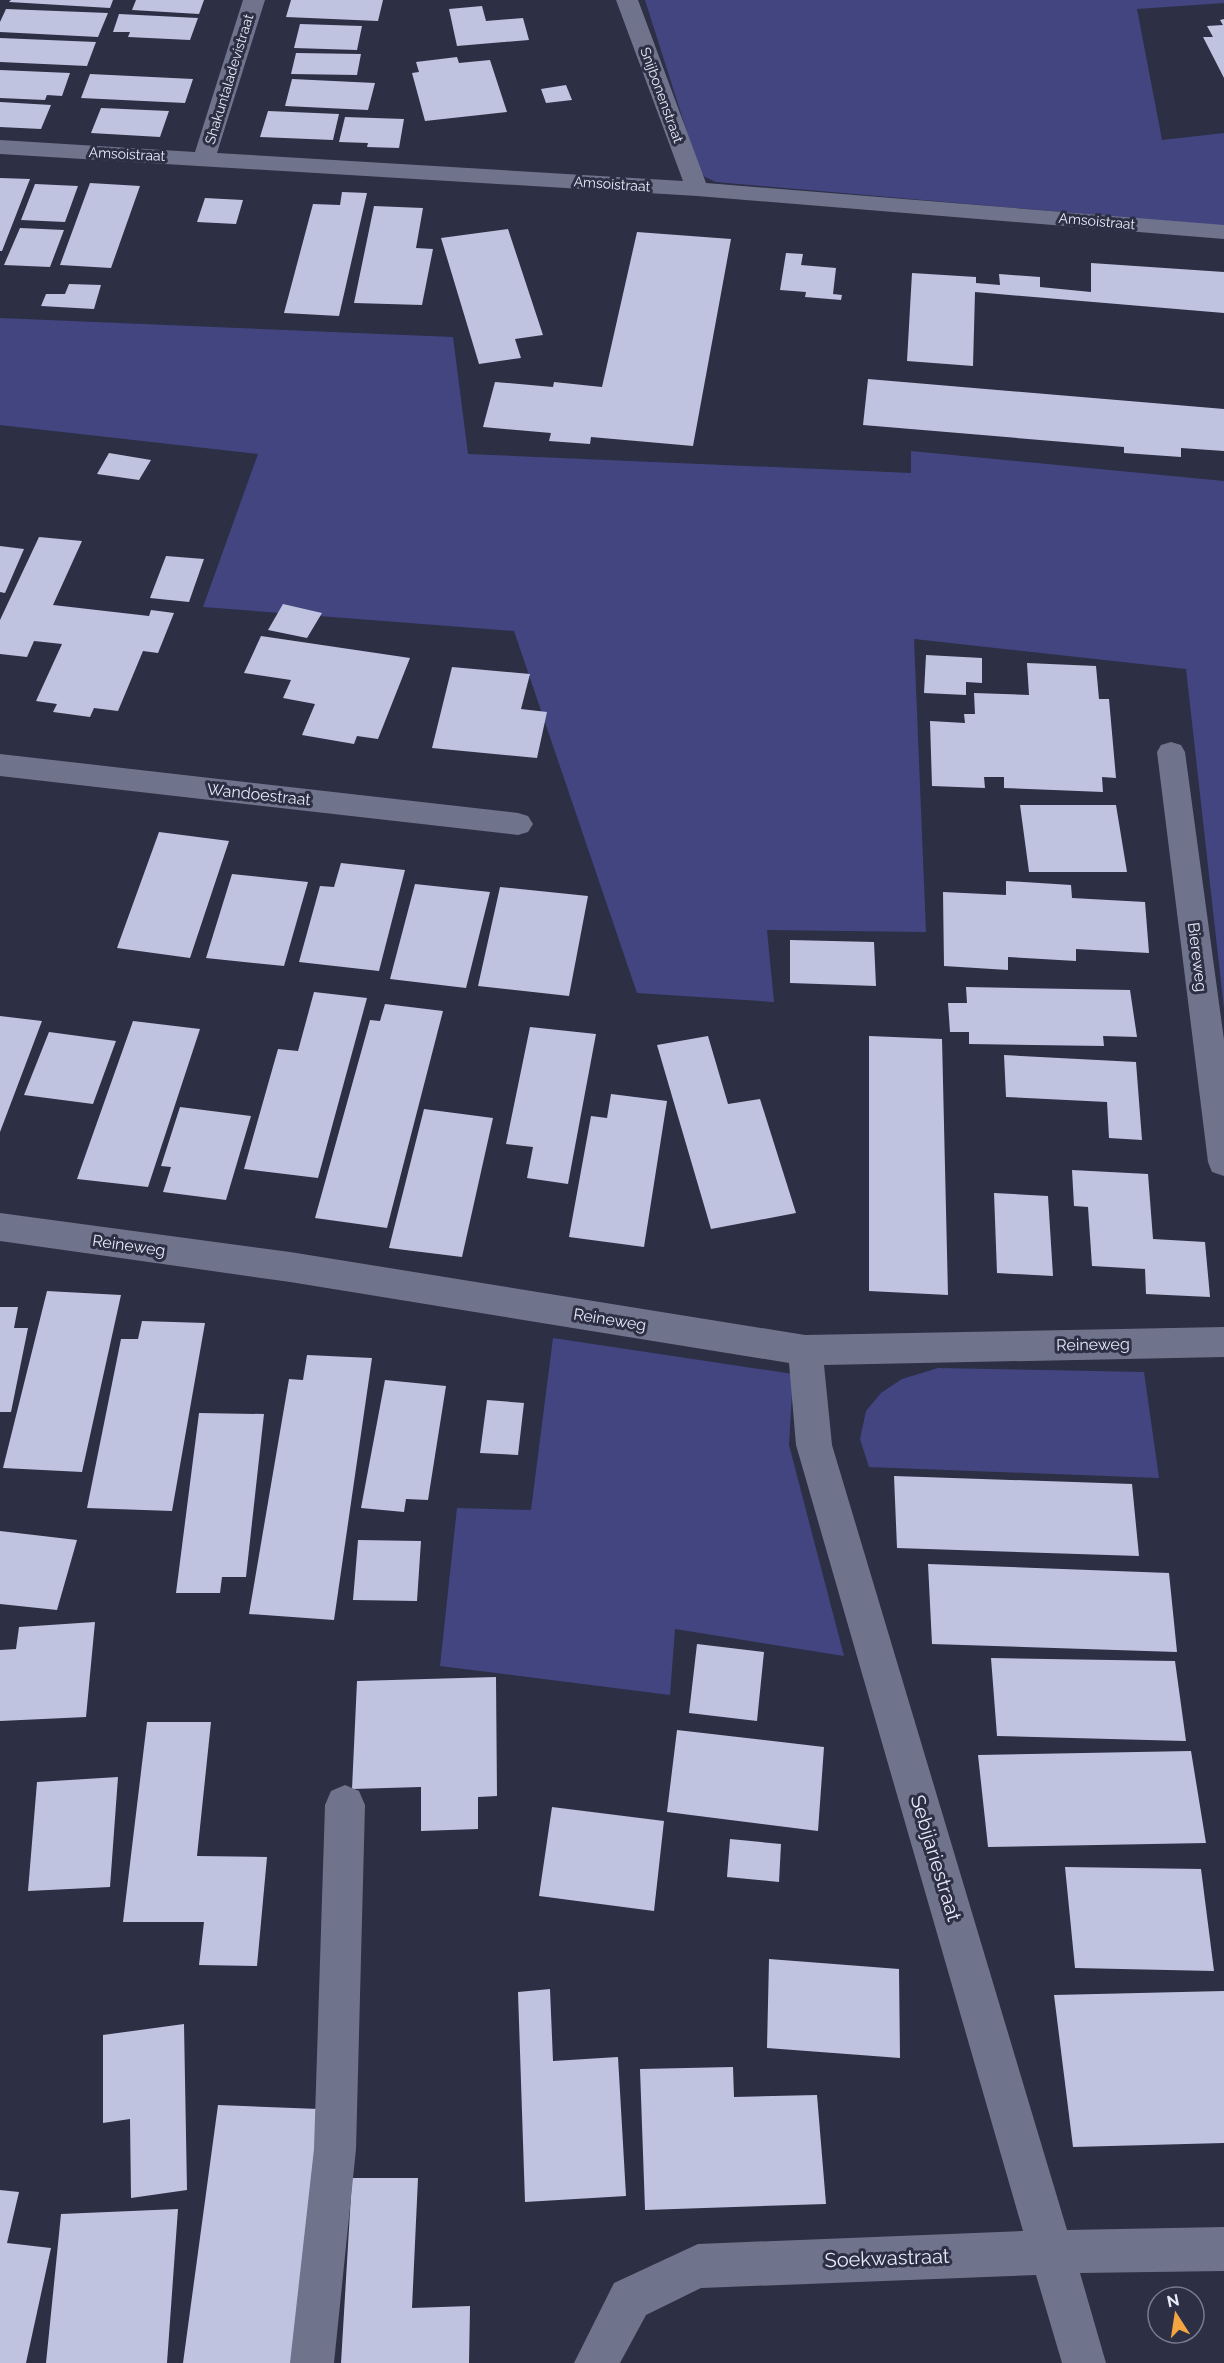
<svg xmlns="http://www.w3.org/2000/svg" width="1224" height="2363" viewBox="0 0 1224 2363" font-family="Raleway,sans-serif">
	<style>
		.green { fill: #434581 }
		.building { fill: #bfc3df }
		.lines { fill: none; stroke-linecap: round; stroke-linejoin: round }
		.minor { fill: #70738c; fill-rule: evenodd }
		.labels { text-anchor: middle; stroke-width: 6; stroke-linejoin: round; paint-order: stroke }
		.far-street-label { font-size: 14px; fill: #e8eaf8; stroke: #2d2f45 }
		.street-label { font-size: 16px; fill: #e8eaf8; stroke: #2d2f45 }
		.near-street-label { font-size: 20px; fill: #e8eaf8; stroke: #2d2f45 }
	</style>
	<rect width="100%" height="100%" fill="#2d2f45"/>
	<path class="green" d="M645,0H1224V3L1137,9L1162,140L1224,133V226L716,182L705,177L699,170Z
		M0,318L453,337L468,454L911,473V451L1224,481V1009L1186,669L914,639L926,932L767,930L774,1002L637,993L514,631L203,607L258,454L0,425Z
		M553,1338L793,1374L789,1445L844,1656L675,1629L670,1695L440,1666L457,1508L531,1510Z
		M938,1368L1144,1372L1159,1478L869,1467L860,1439L866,1411L881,1393L902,1379Z"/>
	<path class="building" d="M11,0H113L110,8L9,2Z
		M136,0H204L199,14L132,10Z
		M291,0H383L378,21L286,17Z
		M482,6L486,21L523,18L529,40L457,46L449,9Z
		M6,9L108,13L98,37L0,32V22Z
		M119,14L198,18L190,40L128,37L130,32H113Z
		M1224,19V78L1203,37H1213L1207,26L1223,25L1220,20Z
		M300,24L362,26L357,50L294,48Z
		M0,38L96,42L87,66L0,62Z
		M296,53L361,54L357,75L291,74Z
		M457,57L459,63L490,60L507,112L425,121L412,73L419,72L416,62Z
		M0,70L70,73L62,96L47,95L45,100L0,98Z
		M90,74L193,79L185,103L81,98Z
		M292,79L375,83L368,110L285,106Z
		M566,85L572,100L546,103L541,89Z
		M0,102L51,105L41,129L0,127Z
		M101,108L169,111L160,137L91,133Z
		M268,111L339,114L333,140L260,137Z
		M345,117L404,119L399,148L367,147L368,143L339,142Z
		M0,178L30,179L2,251H0Z
		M90,183L140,186L111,268L60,265Z
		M35,184L78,186L65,222L21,220Z
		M342,192L367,193L339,316L284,313L313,204L340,205Z
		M205,198L243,200L236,224L197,222Z
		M374,206L423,208L416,248L433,249L422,305L354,303Z
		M20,228L64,230L50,267L4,265Z
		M508,229L543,335L515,339L521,358L479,364L441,238Z
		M637,232L731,239L693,446L591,437L590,444L549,441L551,433L483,427L495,382L553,387L554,382L602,387Z
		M786,253L803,254L801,265L836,268L833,294L842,295L841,300L805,297L806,292L780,290Z
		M1091,263L1224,272V313L975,292L973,366L907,361L912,273L976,277V283L1000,285L999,274L1040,277V287L1091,292Z
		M69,284L101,285L94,309L41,306L46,294H65Z
		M868,379L1224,409V451L1181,448V457L1124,453V447L863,425Z
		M109,453L151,460L139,480L97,474Z
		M39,537L82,541L53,605L149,616L151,610L174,613L158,653L143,651L118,711L94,708L90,717L53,712L57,704L36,701L62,644L34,641L27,657L0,654V620Z
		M0,546L24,549L5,593L0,592Z
		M166,556L204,559L189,602L150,598Z
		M283,604L322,613L307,638L268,630Z
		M261,636L410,658L378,739L357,736L354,744L302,735L315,704L283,698L291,680L244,673Z
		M926,655L982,658V683L966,682V695L924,693Z
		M1027,663L1096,666L1099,699H1109L1116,778L1102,777L1103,792L1004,788V777H984L985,788L932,786L930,721L965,723L964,714H975L974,693L1029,695Z
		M452,667L530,674L521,709L547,712L537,758L432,748Z
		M1020,805H1116L1127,872H1029Z
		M159,832L229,841L190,958L117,948Z
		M341,863L405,870L379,971L299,962L320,886L334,887Z
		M232,874L308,882L284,966L206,958Z
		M1006,881L1071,885L1072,898L1145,902L1149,953L1076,949V961L1008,957V970L944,966L943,892L1006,895Z
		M415,884L490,892L466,988L390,979Z
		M500,887L588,896L569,996L478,986Z
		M790,940L874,942L876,986L790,983Z
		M966,987L1130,990L1137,1037L1103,1036L1104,1046L969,1044V1032H950L948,1003H967Z
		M314,992L367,998L318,1178L244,1169L278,1049L298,1051Z
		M385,1004L443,1011L387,1228L315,1218L370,1020L380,1021Z
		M0,1016L42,1021L0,1132Z
		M133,1021L200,1029L148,1187L77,1179Z
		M530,1027L596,1034L568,1184L527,1178L533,1147L506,1144Z
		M49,1032L116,1041L93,1104L24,1095Z
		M708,1036L728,1104L760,1099L796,1213L711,1229L657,1045Z
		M869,1036L942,1039L948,1295L869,1291Z
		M1004,1055L1136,1062L1142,1140L1109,1138L1107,1102L1006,1097Z
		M611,1094L667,1101L644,1247L569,1237L591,1116L607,1118Z
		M180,1107L251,1116L226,1200L163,1192L171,1167L161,1166Z
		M424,1109L493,1118L462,1257L389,1248Z
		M1072,1170L1148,1174L1153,1239L1205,1242L1210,1297L1146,1294L1145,1269L1092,1266L1088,1207L1074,1206Z
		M994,1193L1048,1196L1053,1276L997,1273Z
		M47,1291L121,1295L82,1472L3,1468Z
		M0,1307H18L14,1328H28L11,1412H0Z
		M142,1321L205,1323L172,1511L87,1508L121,1339H138Z
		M307,1355L372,1358L334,1620L249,1614L289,1379L303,1380Z
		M385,1380L446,1386L428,1500L406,1499L404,1512L361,1508Z
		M487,1400L524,1403L518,1455L480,1453Z
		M199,1413L264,1414L246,1577H222L220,1593H176Z
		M894,1476L1132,1484L1139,1556L897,1548Z
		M0,1531L77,1540L57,1610L0,1604Z
		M358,1540L421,1541L417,1601L353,1600Z
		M928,1564L1169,1573L1177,1652L932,1644Z
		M95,1622L86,1717L0,1721V1650L16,1649L19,1627Z
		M697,1644L764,1652L757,1721L689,1713Z
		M991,1658L1175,1661L1186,1741L997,1736Z
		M496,1677L497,1796L478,1797V1829L421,1831V1787L352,1789L357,1681Z
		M147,1722H211L197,1856L267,1857L257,1966L199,1965L204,1922H123Z
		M677,1730L824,1747L818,1831L667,1812Z
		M1191,1751L1206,1843L988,1847L978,1755Z
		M118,1777L110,1887L28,1891L37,1782Z
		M552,1807L664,1821L654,1911L539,1896Z
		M730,1839L781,1844L779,1882L727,1877Z
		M1065,1867L1201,1869L1214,1971L1075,1968Z
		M769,1959L899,1969L900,2058L767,2048Z
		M550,1989L553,2061L618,2057L626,2196L525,2202L518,1992Z
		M1224,1991V2143L1073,2147L1054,1995Z
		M184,2024L187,2190L131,2198L130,2119L103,2123V2035Z
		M733,2067L734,2097L817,2095L826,2204L645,2210L640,2069Z
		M218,2105L319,2109L291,2363H183Z
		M352,2178H418L412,2308L470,2306L469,2363H341Z
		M0,2190L19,2192L7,2243L51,2248L26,2363H0Z
		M178,2209L167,2363H46L61,2214Z"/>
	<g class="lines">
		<path class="minor" d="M243,0H265L217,153L683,181L616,0H638L706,183L1224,225V239L697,196L0,154V140L195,152Z
			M1171,742L1181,745L1185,752L1224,1040V1176L1212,1172L1208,1162L1157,752L1161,745Z
			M0,754L518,813L528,816L533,824L528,832L518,835L0,776Z
			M0,1213L290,1252L805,1335L1224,1327V1357L824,1365L832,1445L1067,2230L1224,2227V2271L1080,2273L1106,2363H1062L1036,2275L701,2288L646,2315L620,2363H574L614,2283L698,2244L1023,2231L796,1445L789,1363L290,1282L0,1241Z
			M345,1785L359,1791L365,1805L356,2149L334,2363H290L314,2149L325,1805L331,1791Z"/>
	</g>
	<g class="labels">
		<g class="far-street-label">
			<text transform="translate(229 79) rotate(-73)" y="5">Shakuntaladevistraat</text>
			<text transform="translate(662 95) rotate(70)" y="5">Snijbonenstraat</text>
			<text transform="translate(127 154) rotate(3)" y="5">Amsoistraat</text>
			<text transform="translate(612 184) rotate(4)" y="5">Amsoistraat</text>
			<text transform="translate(1097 221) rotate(5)" y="5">Amsoistraat</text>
		</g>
		<g class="street-label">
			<text transform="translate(259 794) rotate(6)" y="6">Wandoestraat</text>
			<text transform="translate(1198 957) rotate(83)" y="6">Biereweg</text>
			<text transform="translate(129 1245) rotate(8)" y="6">Reineweg</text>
			<text transform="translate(610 1319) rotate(9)" y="6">Reineweg</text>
			<text transform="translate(1093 1344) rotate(-1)" y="6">Reineweg</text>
		</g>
		<g class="near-street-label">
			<text transform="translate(936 1858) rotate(73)" y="7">Sebijariestraat</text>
			<text transform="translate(887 2258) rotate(-2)" y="7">Soekwastraat</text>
		</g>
	</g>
	<g transform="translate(1176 2315) rotate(348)"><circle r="28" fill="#2d2f45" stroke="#787a8d" stroke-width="1.5"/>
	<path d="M0-4.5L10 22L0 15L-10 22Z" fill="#f2a541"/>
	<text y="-9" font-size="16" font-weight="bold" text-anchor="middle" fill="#e8eaf8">N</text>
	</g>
</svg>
